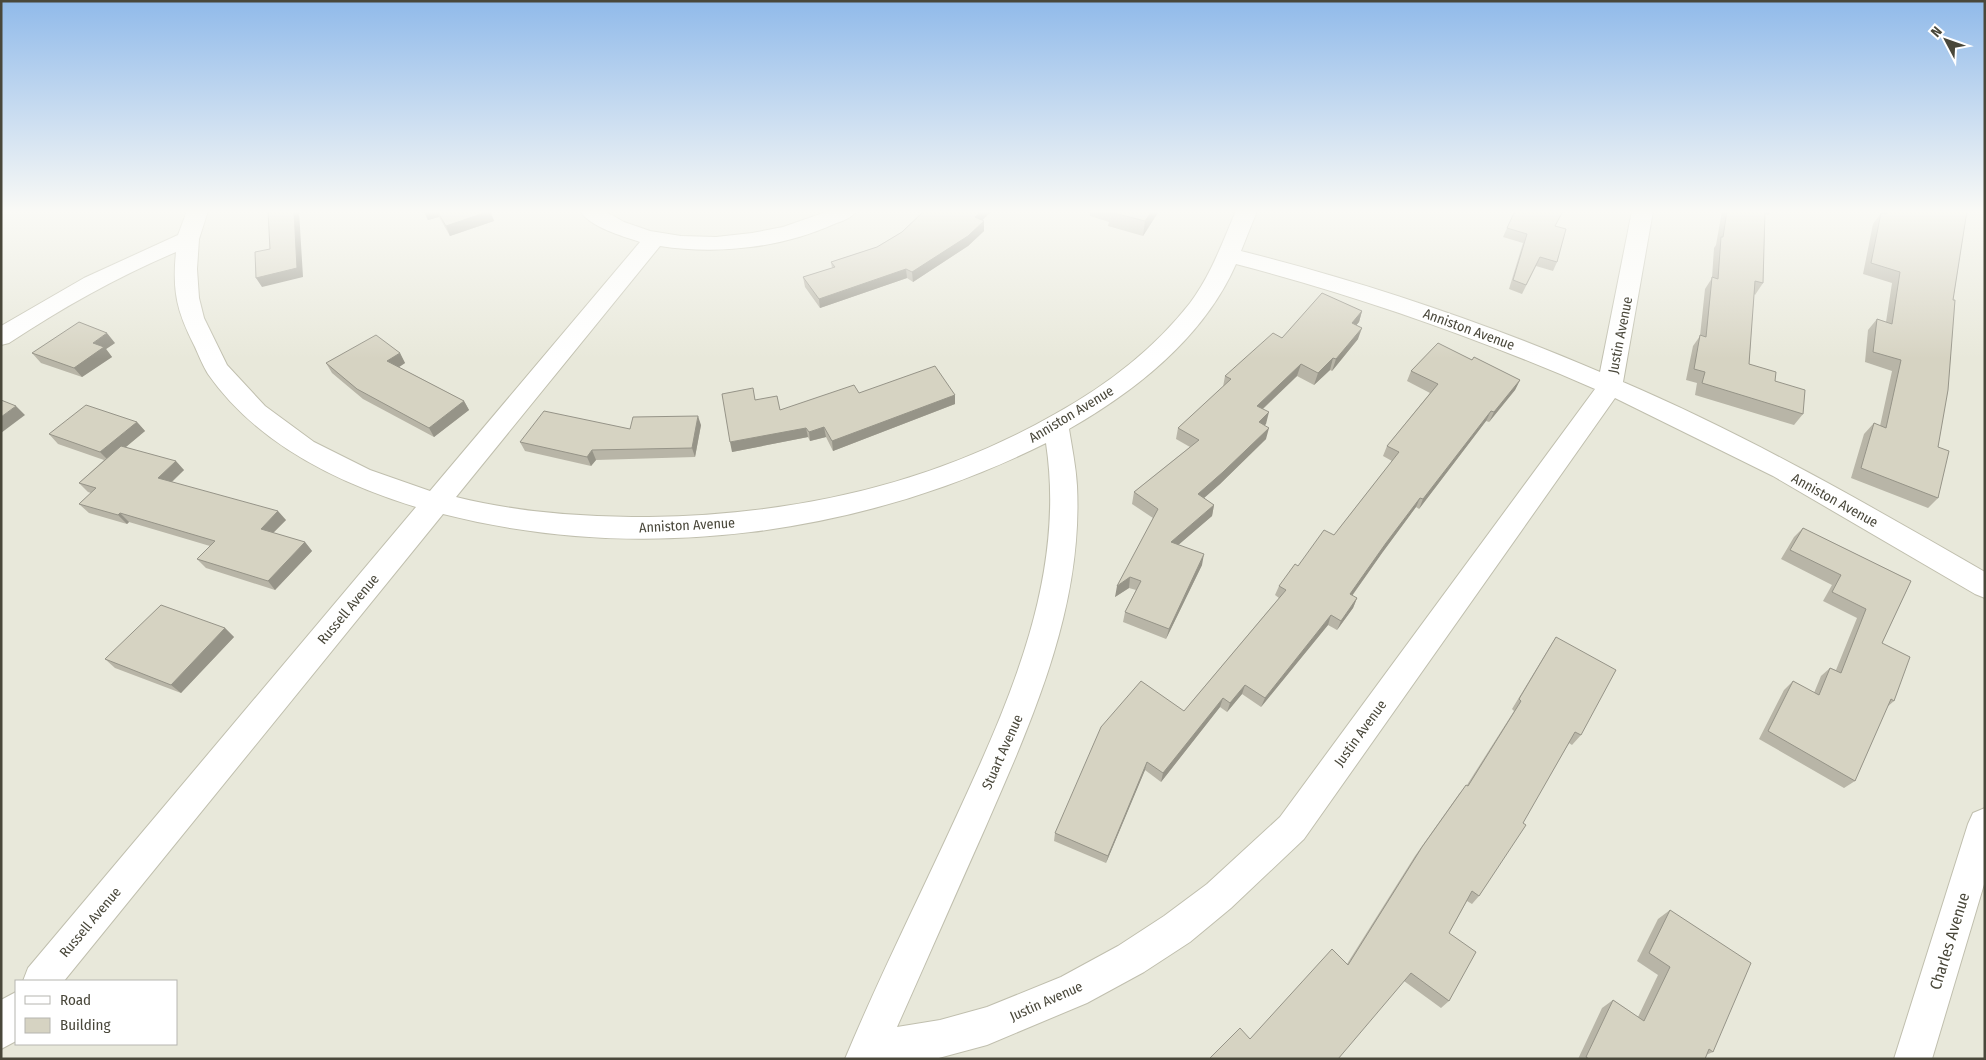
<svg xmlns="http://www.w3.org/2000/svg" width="1986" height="1060" viewBox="0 0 1986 1060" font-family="'Fira Sans Condensed',sans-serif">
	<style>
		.residential { fill: #e8e8da; fill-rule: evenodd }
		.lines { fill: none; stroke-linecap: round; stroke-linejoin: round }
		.minor-casing { stroke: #c0bfae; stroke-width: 2 }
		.minor { fill: #fff; fill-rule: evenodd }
		.wall { fill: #b8b5a7 }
		.shaded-wall { fill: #969488 }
		.building { fill: #d6d3c2; stroke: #969488 }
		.labels { text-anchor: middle; stroke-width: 4; stroke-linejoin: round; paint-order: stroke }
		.street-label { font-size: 14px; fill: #49473a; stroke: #fff }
		.near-street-label { font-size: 16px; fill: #49473a; stroke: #fff }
	</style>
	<rect width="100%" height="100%" fill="#f5f4ec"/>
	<path class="residential" d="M1,211H1985V1059H1ZM16,981H176V1044H16Z"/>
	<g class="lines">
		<defs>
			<path id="minor" d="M187,211H208L199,239L197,269L199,298L204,318L227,365L265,406L314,442L370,470L430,491L640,242C622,236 590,227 580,211H605L624,222L650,231L681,236L716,237L752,233L783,227L829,211H856C852,218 842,221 834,224C781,248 717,255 660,246L456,497C520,513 584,517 649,517C791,515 931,485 1055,414C1106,386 1154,349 1190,303C1211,275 1222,243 1236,211H1257L1241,251C1364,282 1484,322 1600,372L1632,211H1653L1623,382C1749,436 1867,504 1985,572V598L1975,594L1773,476L1615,398L1304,839L1231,908L1190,942L1144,972L1087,1003L987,1045L935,1059H845C879,977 920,896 957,815C1011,698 1066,575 1046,443C862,535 643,565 443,514L64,981H23L28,968L416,507C338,483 257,444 208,374C203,366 199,356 195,347C177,312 172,292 176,252C117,277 62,308 9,343L1,345V326L84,278L178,235ZM1236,264C1359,296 1478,338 1595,389L1280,817L1207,884L1164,916L1118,946L1061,977L987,1007L940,1020L897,1027C927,960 956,893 986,826C1033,718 1083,607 1077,486C1076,467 1072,448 1069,429C1137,390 1204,337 1236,264Z
				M1985,808V881L1932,1059H1894L1968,824L1973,813Z
				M16,992V1041L1,1049V1000Z"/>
		</defs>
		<use href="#minor" class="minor-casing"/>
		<use href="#minor" class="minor"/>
	</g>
	<path class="wall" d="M423,211H490L494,221L450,236L439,217L428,220Z
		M924,211H992L982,220L984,231L968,246L913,282L907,278L820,308L805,287L803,277L832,268L831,262L877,247L902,232Z
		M1090,211H1159L1143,236L1108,226L1109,222L1090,216Z
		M1722,211H1771L1769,215L1765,214L1763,283L1755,295L1754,294L1749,364L1775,381L1803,414L1794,425L1695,395L1697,383L1686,380L1693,346L1700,336L1705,289L1712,278L1714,248L1716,245Z
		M1882,211H1967L1953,300L1938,447V498L1928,508L1851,478L1864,434L1874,423L1880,426L1892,371L1865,362L1868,330L1877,319L1886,322L1892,283L1863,274L1873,224L1881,213Z
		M1555,226L1557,262L1553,271L1536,266L1522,294L1509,289L1523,243L1503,237L1507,228Z
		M1362,311L1359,322L1356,325L1358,339L1332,371L1330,370L1314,385L1297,376L1263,409L1266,424L1264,425L1266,439L1220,484L1204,498L1214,505L1212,516L1178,545L1202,565L1166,639L1123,622L1125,612L1136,590L1129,588L1115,597L1153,518L1132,504L1134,492L1190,447L1176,439L1178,428L1223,387L1225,376L1282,338Z
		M115,343L106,349L112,357L82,377L41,363L32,353Z
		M400,353L405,363L399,367L464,401L469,410L434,437L363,399L332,373L326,363Z
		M1472,360L1520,380L1515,390L1489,422L1486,421L1419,509L1416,507L1382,553L1352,596L1357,598L1353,608L1337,630L1328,625L1261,707L1242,694L1227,712L1220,707L1161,782L1145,770L1106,863L1054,841L1055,833L1184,711L1279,598L1275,595L1279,586L1298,566L1334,535L1392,461L1383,456L1387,446L1430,393L1407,381L1411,371Z
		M859,393L955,395V404L833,451L826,437L810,441L808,437L732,452L756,400L780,410Z
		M137,422L145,431L126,447L184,470L172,482L286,520L273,533L305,542L312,551L275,590L206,568L197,559L210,546L129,522L127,524L89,513L79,504L91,493L88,492L79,483L104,460L58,444L49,434Z
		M701,425L695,457L596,460L591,466L525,451L520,442L630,429Z
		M1803,528L1911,581L1882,643L1894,701L1887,707L1855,781L1844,788L1759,739L1784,690L1793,681L1814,693L1821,676L1830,668L1836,670L1857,618L1823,601L1832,585L1781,559L1794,537Z
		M225,628L234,637L181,693L115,668L105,659Z
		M1556,637L1581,735L1572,745L1569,743L1479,896L1472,904L1467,901L1449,933V1001L1441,1008L1404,981L1250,1039L1347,964L1415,856L1459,794L1467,785L1514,711L1512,709L1549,648Z
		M1670,910L1713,1052L1706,1055L1705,1059H1578L1602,1008L1613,1000L1638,1017L1658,975L1637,961L1658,919Z"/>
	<path class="shaded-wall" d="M294,211H299L303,277L262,287L256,278Z
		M424,211H437L439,217L428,220Z
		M490,211L494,221L450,236L446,226Z
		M982,211H992L975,227V217Z
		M1152,211H1159L1143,236L1145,221Z
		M984,221V231L968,246L913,282L912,272Z
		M906,269L907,278L820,308L819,299Z
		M1362,311L1359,322L1348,335L1352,323Z
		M1362,328L1358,339L1332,371L1336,359Z
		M107,333L115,343L106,349L112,357L82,377L74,368L93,343Z
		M400,353L405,363L393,371L387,361Z
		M1333,358L1330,370L1314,385L1318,373Z
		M1301,364L1297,376L1254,417L1257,406Z
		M1520,380L1515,390L1489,422L1494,412Z
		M955,395V404L833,451L832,441Z
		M464,401L469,410L434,437L429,428Z
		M16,406L25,415L1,433V417Z
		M1491,411L1486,421L1419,509L1423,499Z
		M1269,412L1266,424L1256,434L1259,422Z
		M698,416L701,425L695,457L692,448Z
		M137,422L145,431L109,461L100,452Z
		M824,427L826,437L810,441L809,432Z
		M806,428L808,437L732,452L730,442Z
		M1269,428L1266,439L1220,484L1196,505L1198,494Z
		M592,450L596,460L591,466L587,457Z
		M176,461L184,470L166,487L158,478Z
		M1420,498L1416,507L1382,553L1346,604L1350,594L1386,543Z
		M1214,505L1212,516L1169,553L1171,542Z
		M278,511L286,520L268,538L261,529Z
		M120,513L129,522L127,524L118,515Z
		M305,542L312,551L275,590L268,581Z
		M1204,554L1202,565L1166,639L1169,629Z
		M1130,577L1129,588L1115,597L1117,586Z
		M1357,598L1353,608L1337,630L1341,621Z
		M1331,615L1328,625L1261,707L1265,698Z
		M225,628L234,637L181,693L171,685Z
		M1245,685L1242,694L1227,712L1230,703Z
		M1223,698L1220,707L1161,782L1163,773Z
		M1147,762L1145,770L1106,863L1108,856Z"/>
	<path class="building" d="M268,211H294L297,268L256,278L255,252L270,249Z
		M437,211H490L446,226Z
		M924,211H982L975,217L984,221L968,236L912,272L906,269L819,299L803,277L835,267L831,262L877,247L902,232Z
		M1110,211H1152L1145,221L1110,212Z
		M1515,211H1563L1555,226L1566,229L1557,262L1540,257L1526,285L1513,280L1527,234L1507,228Z
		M1727,211H1765L1763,283L1755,281L1749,364L1776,372L1775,381L1805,390L1803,414L1702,383L1705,372L1694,369L1700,335L1706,337L1712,277L1718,279L1721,237H1723Z
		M1887,211H1967L1953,300H1955L1948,390L1938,447L1949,451L1938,498L1861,468L1874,423L1886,428L1901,360L1873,352L1877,319L1892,324L1900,272L1871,263L1881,213L1886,214Z
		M1322,293L1362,311L1352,323L1362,328L1336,359L1333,358L1318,373L1301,364L1257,406L1269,412L1259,422L1269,428L1223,472L1198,494L1214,505L1171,542L1204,554L1169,629L1125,612L1141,581L1130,577L1117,586L1158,509L1134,492L1199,440L1178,428L1231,379L1225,376L1273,333L1282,338Z
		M79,322L107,333L93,343L104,347L74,368L32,353Z
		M376,335L400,353L387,361L464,401L429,428L357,389L326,363Z
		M1438,343L1472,360L1474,357L1520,380L1494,412L1491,411L1423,499L1420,498L1386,543L1350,594L1357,598L1341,621L1331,615L1265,698L1245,685L1230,703L1223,698L1163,773L1147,762L1108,856L1055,833L1101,727L1141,681L1184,711L1286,590L1279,586L1295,564L1298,566L1324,530L1334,535L1399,452L1387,446L1438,384L1411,371Z
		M935,366L955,395L832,441L824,427L809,432L806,428L730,442L722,394L753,388L755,400L777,396L780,410L854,385L859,393Z
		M1,400L16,406L1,417Z
		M86,405L137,422L100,452L49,434Z
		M544,411L630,429L633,417L698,416L692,448L592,450L587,457L520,442Z
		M121,446L176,461L158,478L278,511L261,529L305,542L268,581L197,559L215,541L120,513L118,515L79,504L96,488L79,483Z
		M1803,528L1911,581L1882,643L1910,657L1894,701L1891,699L1855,781L1768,731L1793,681L1819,695L1830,668L1841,673L1866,609L1832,592L1841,575L1790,550Z
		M161,605L225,628L171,685L105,659Z
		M1556,637L1616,670L1581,735L1575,732L1523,823L1526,825L1479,896L1472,891L1449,933L1476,952L1449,1001L1411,973L1338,1059H1209L1240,1028L1250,1039L1332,949L1348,965L1422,847L1466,785L1468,786L1521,701L1519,699Z
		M1670,910L1751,963L1713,1052L1709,1049L1705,1059H1589L1586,1057L1613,1000L1644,1021L1670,967L1649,953Z"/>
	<linearGradient id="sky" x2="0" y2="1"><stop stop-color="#90baea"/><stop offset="0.59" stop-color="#fafaf6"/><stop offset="1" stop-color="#fafaf6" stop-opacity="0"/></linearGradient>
	<rect width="1986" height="359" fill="url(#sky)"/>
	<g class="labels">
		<g class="street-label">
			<text transform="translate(1469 329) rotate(20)" y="5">Anniston Avenue</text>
			<text transform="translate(1620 335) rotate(-79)" y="5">Justin Avenue</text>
			<text transform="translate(1071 414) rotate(-31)" y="5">Anniston Avenue</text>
			<text transform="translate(1835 500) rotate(29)" y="5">Anniston Avenue</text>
			<text transform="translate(687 525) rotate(-3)" y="5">Anniston Avenue</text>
			<text transform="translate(348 609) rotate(-50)" y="5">Russell Avenue</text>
			<text transform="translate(1360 733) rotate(-54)" y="5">Justin Avenue</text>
			<text transform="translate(1002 752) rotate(-66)" y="5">Stuart Avenue</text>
			<text transform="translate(90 922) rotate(-50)" y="5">Russell Avenue</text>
			<text transform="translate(1046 1001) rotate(-24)" y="5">Justin Avenue</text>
		</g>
		<g class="near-street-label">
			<text transform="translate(1949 941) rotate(-73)" y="6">Charles Avenue</text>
		</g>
	</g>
	<rect width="1986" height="1060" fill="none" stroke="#49473a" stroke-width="5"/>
	<rect x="15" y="980" width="162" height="65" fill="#ffffff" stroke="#b6b5b0"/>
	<rect x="25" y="996" width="25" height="8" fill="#ffffff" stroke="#b6b5b0"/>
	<text x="60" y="1005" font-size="15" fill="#49473a">Road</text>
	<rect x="25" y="1018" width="25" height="15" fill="#d6d3c2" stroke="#b6b5b0"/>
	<text x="60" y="1030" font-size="15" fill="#49473a">Building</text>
	<g transform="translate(1946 40) rotate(311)" stroke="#ffffff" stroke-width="4" paint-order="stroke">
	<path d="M0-4L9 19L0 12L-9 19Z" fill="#49473a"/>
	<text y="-8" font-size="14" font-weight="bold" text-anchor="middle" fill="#49473a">N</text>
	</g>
</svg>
